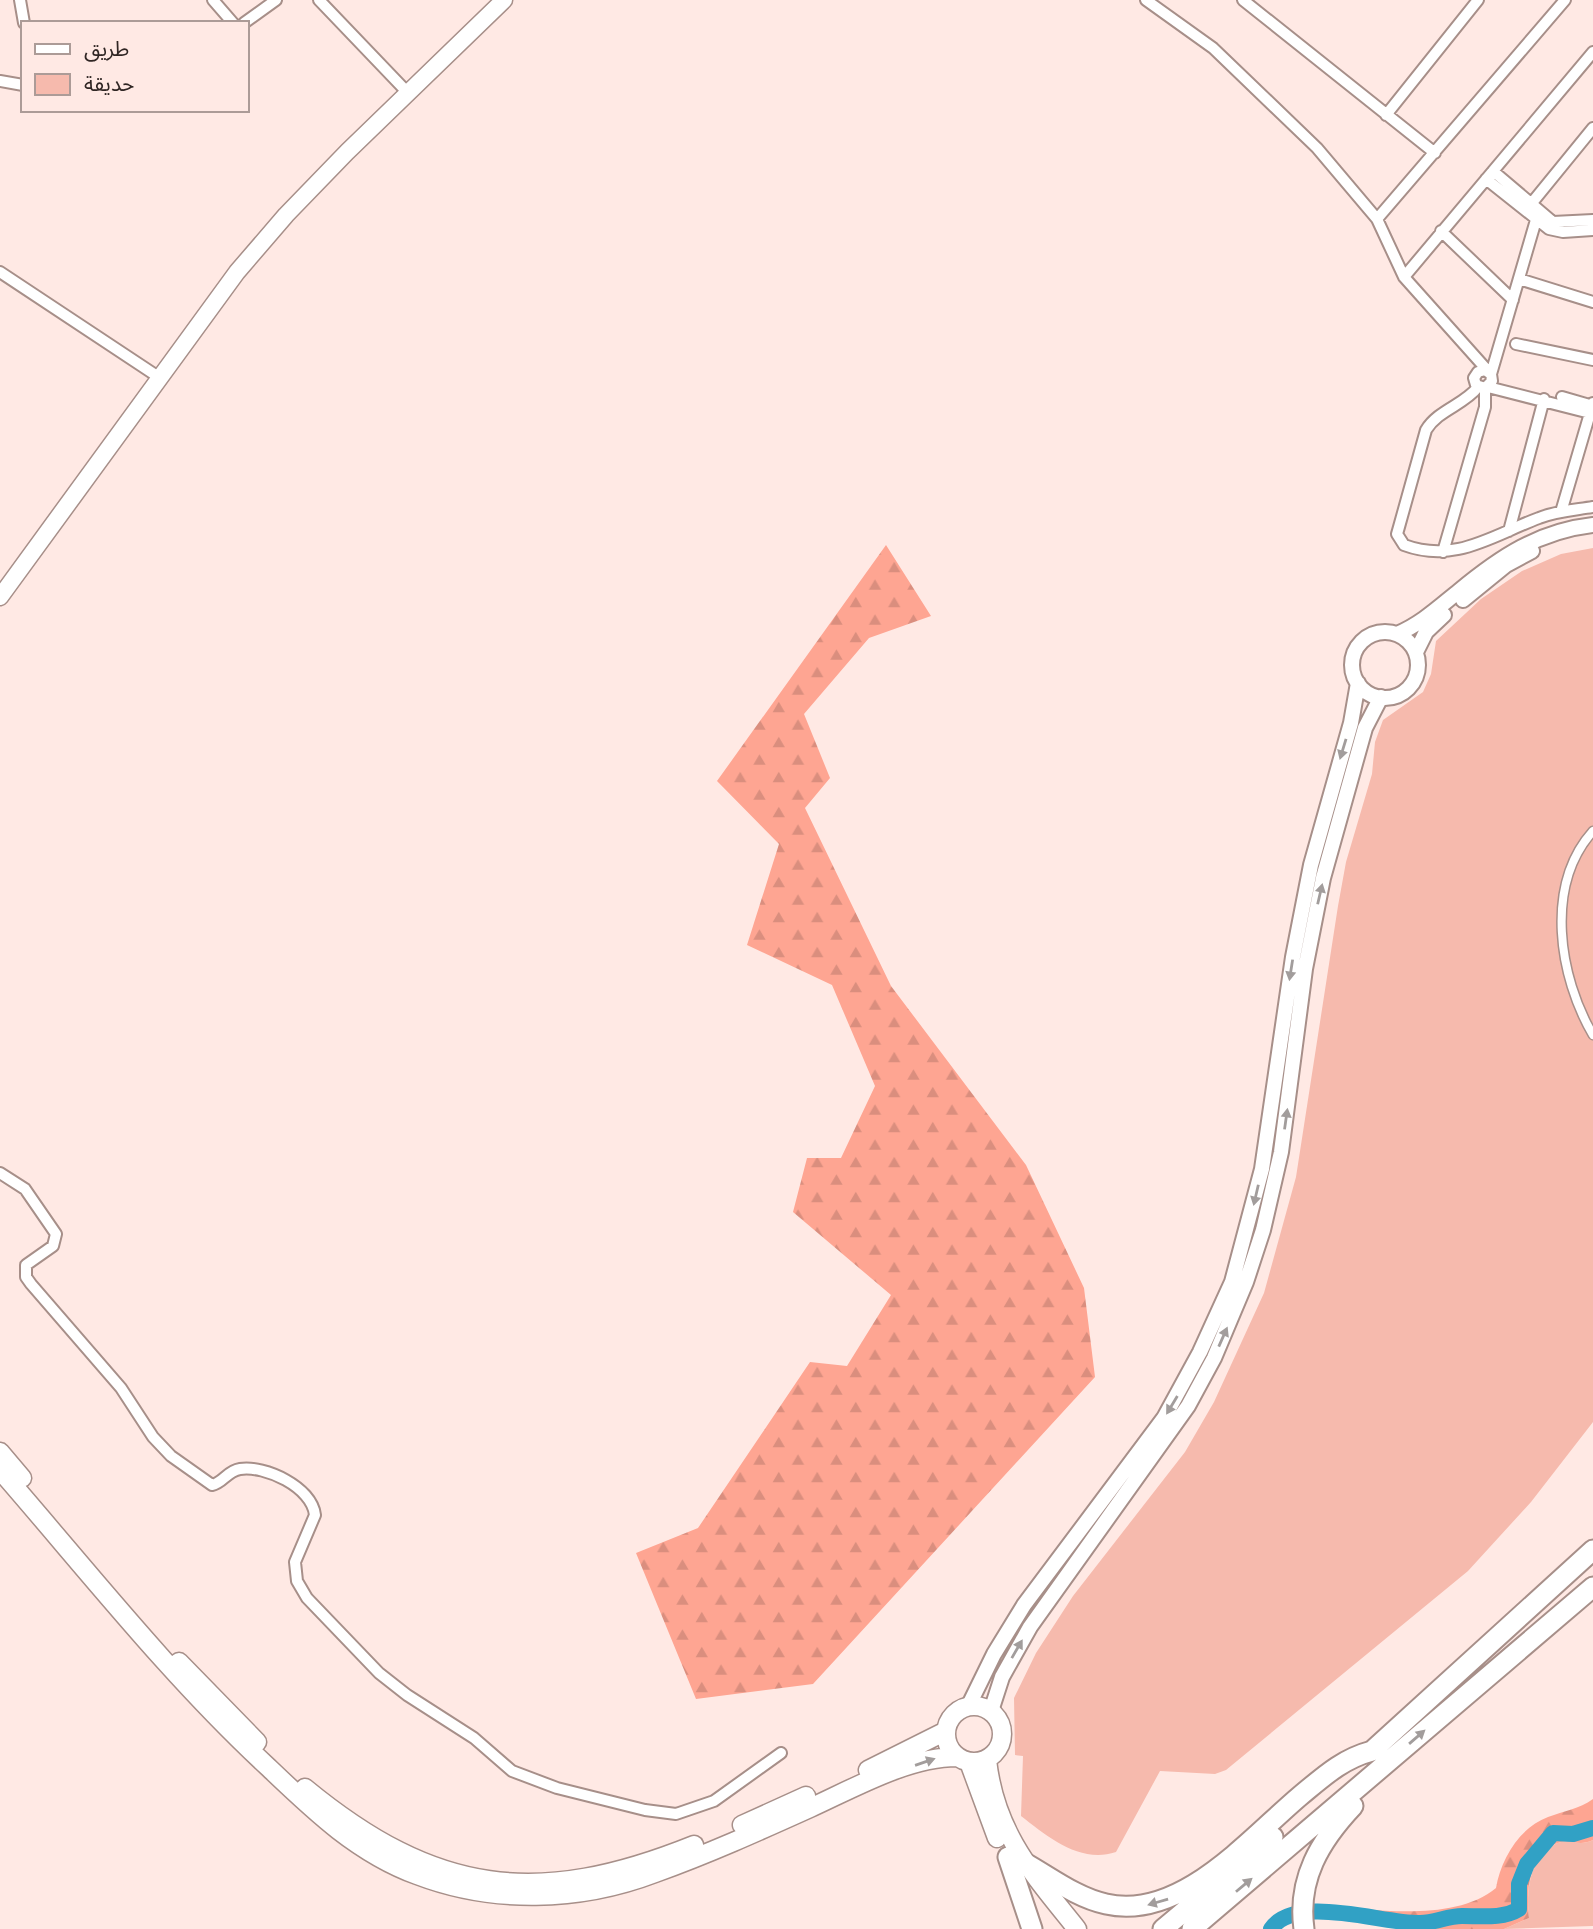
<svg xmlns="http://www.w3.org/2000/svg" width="1593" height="1929" viewBox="0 0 1593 1929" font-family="'Golos Text','Noto Sans Arabic',sans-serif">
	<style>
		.green { fill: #f6baad }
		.forest { fill: url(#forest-firs) }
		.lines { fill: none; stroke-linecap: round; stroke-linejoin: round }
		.river { stroke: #31a1c5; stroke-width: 16 }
		.pedestrian-casing { stroke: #a78f89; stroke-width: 11 }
		.minor-casing { stroke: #a78f89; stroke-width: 14 }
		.secondary-casing { stroke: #a78f89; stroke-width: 18 }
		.primary-casing { stroke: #a78f89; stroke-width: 19 }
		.trunk-casing { stroke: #a78f89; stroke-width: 21 }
		.motorway-casing { stroke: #a78f89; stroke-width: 23 }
		.pedestrian { stroke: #fff; stroke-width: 8 }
		.minor { stroke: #fff; stroke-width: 10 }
		.secondary { stroke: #fff; stroke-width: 14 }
		.primary { stroke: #fff; stroke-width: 16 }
		.trunk { stroke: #fff; stroke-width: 18 }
		.motorway { stroke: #fff; stroke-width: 19 }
		.oneway { fill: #a29d9c }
	</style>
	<defs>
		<pattern id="forest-firs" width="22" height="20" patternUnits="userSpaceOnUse" patternTransform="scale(1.75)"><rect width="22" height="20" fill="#fea592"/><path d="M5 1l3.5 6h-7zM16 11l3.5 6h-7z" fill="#da8e7e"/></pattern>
	</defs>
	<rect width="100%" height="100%" fill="#ffe9e4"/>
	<path class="green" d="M1593,548V1422L1531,1502L1468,1571L1226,1770L1215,1774L1160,1771L1116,1852C1080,1864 1048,1837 1021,1816L1023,1756L1015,1755L1014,1698L1036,1653L1073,1596L1185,1452L1214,1402L1264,1293L1296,1177L1338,906L1346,862L1372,774L1375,742L1383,720L1423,692L1431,674L1436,641L1481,599L1522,571L1561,554Z
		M1593,1840V1926L1504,1929L1529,1918C1526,1892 1529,1851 1561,1842C1573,1839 1579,1847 1593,1840Z"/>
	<path class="forest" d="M886,545L931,616L869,638L804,714L830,778L805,808L891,986L1026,1165L1084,1288L1095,1377L813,1684L696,1699L636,1553L698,1528L810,1362L847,1366L891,1295L793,1212L807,1158H841L875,1086L832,985L747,945L779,844L717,781Z
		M1593,1799V1840C1578,1847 1573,1839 1561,1842C1528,1851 1526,1892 1529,1918L1504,1929H1401L1363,1920L1365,1909C1405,1913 1464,1915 1496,1888C1501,1859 1519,1828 1548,1817C1564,1811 1579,1809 1593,1799Z"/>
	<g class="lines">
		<path class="river" d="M1271,1929C1296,1893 1383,1924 1420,1923C1434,1923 1448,1916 1462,1916C1481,1916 1503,1919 1519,1909V1884L1527,1864L1553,1833L1573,1834L1593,1828"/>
		<defs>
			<path id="pedestrian" d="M1593,831C1544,886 1559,977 1593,1035"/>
			<path id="minor" d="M20,0L24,23
				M213,0L233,23
				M319,0L408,93
				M1146,0L1213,48L1317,148L1377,219L1404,277L1488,371
				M1243,0L1435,153
				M244,23L276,0
				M0,81L23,85
				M1386,115L1478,0
				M1493,171L1553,222L1593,220
				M1486,179L1549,229L1563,232L1593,230
				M1531,204L1593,128
				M1377,219L1565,0
				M1441,231L1513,300
				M0,272L160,378
				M1404,277L1593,52
				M1519,279L1593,302
				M1516,344L1593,360
				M1491,374L1485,370L1478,372L1474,378L1476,385L1485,388L1492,381L1491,374L1536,220
				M1478,387C1464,405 1438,410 1426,430L1399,527L1397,534L1404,545C1455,564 1493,535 1539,518C1556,511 1575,510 1593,507
				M1488,387L1590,413
				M1562,397L1593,406
				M1561,512L1593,403
				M1509,531L1544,399
				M1443,552L1485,407V388
				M0,1173L25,1189L56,1234L53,1246L26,1265V1277L31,1284L121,1388L153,1437L171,1456L212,1485C223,1483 227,1471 240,1469C265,1465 312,1487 315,1515L295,1562L297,1581L307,1598L379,1673L407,1695L474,1738L512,1771L557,1788L645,1810L676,1814L714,1801L781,1753"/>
			<path id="secondary" d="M1463,600L1506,565L1532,551
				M1352 665a33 33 0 1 1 66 0a33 33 0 1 1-66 0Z
				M1397,634C1421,624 1439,607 1459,591C1500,557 1539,531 1593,525
				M1416,652L1426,632L1444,615
				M968,1707L994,1654L1024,1605L1164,1418L1200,1352L1232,1282L1262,1169L1293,957L1311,865L1351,723L1358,683
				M991,1711L1002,1677L1030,1627L1188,1406L1214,1358L1246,1282L1263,1230L1281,1152L1305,969L1323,878L1365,728L1381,697"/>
			<path id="primary" d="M0,597L237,272L286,215L347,152L504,0"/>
			<path id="trunk" d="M0,1452L22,1478
				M0,1470C88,1571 170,1676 268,1767C313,1810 357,1853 417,1875C493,1904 579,1902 655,1873C708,1854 759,1831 810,1808C854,1788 908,1757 957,1757
				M179,1662L257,1742
				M946 1734a28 28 0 1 1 56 0a28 28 0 1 1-56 0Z
				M987,1760C995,1833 1033,1874 1077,1929
				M969,1762L997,1838
				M868,1770L946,1731
				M305,1788C435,1895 537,1908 694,1845
				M742,1825L806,1796"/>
			<path id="motorway" d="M1008,1857L1032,1929
				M1025,1863C1050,1877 1077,1898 1106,1904C1180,1921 1248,1840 1300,1796C1323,1777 1342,1759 1372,1751L1593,1550
				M1163,1929L1273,1837
				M1192,1929L1593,1587
				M1304,1929C1297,1879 1320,1841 1353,1806"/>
		</defs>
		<use href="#pedestrian" class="pedestrian-casing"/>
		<use href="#minor" class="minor-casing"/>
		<use href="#secondary" class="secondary-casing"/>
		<use href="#primary" class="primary-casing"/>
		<use href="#trunk" class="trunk-casing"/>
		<use href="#motorway" class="motorway-casing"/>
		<use href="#pedestrian" class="pedestrian"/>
		<use href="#minor" class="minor"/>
		<use href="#secondary" class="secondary"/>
		<use href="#primary" class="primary"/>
		<use href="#trunk" class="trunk"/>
		<use href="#motorway" class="motorway"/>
	</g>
	<defs><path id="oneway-solid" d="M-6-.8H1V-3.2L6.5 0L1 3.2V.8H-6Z" transform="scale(1.75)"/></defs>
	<g class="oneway">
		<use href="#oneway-solid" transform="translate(1343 749) rotate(107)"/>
		<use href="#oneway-solid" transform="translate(1320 894) rotate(-77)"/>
		<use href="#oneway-solid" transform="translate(1291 970) rotate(99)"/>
		<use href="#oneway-solid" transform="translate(1286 1119) rotate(-82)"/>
		<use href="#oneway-solid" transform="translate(1256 1195) rotate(103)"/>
		<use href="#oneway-solid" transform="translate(1223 1337) rotate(-66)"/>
		<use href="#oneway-solid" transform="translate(1172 1405) rotate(121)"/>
		<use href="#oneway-solid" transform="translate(1017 1649) rotate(-60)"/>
		<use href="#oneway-solid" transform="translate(1417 1737) rotate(-41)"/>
		<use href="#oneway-solid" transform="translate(925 1762) rotate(-19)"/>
		<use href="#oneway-solid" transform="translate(1244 1885) rotate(-40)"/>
		<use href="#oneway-solid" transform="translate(1158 1902) rotate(164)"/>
	</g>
	<rect x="21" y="21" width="228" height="91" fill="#ffe9e4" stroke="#ac9b97" stroke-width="2"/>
	<rect x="35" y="44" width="35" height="10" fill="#ffffff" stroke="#ac9b97" stroke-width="2"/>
	<text x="84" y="56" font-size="21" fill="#302624">طريق</text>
	<rect x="35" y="74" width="35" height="21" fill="#f6baad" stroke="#ac9b97" stroke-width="2"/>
	<text x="84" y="91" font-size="21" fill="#302624">حديقة</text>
</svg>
